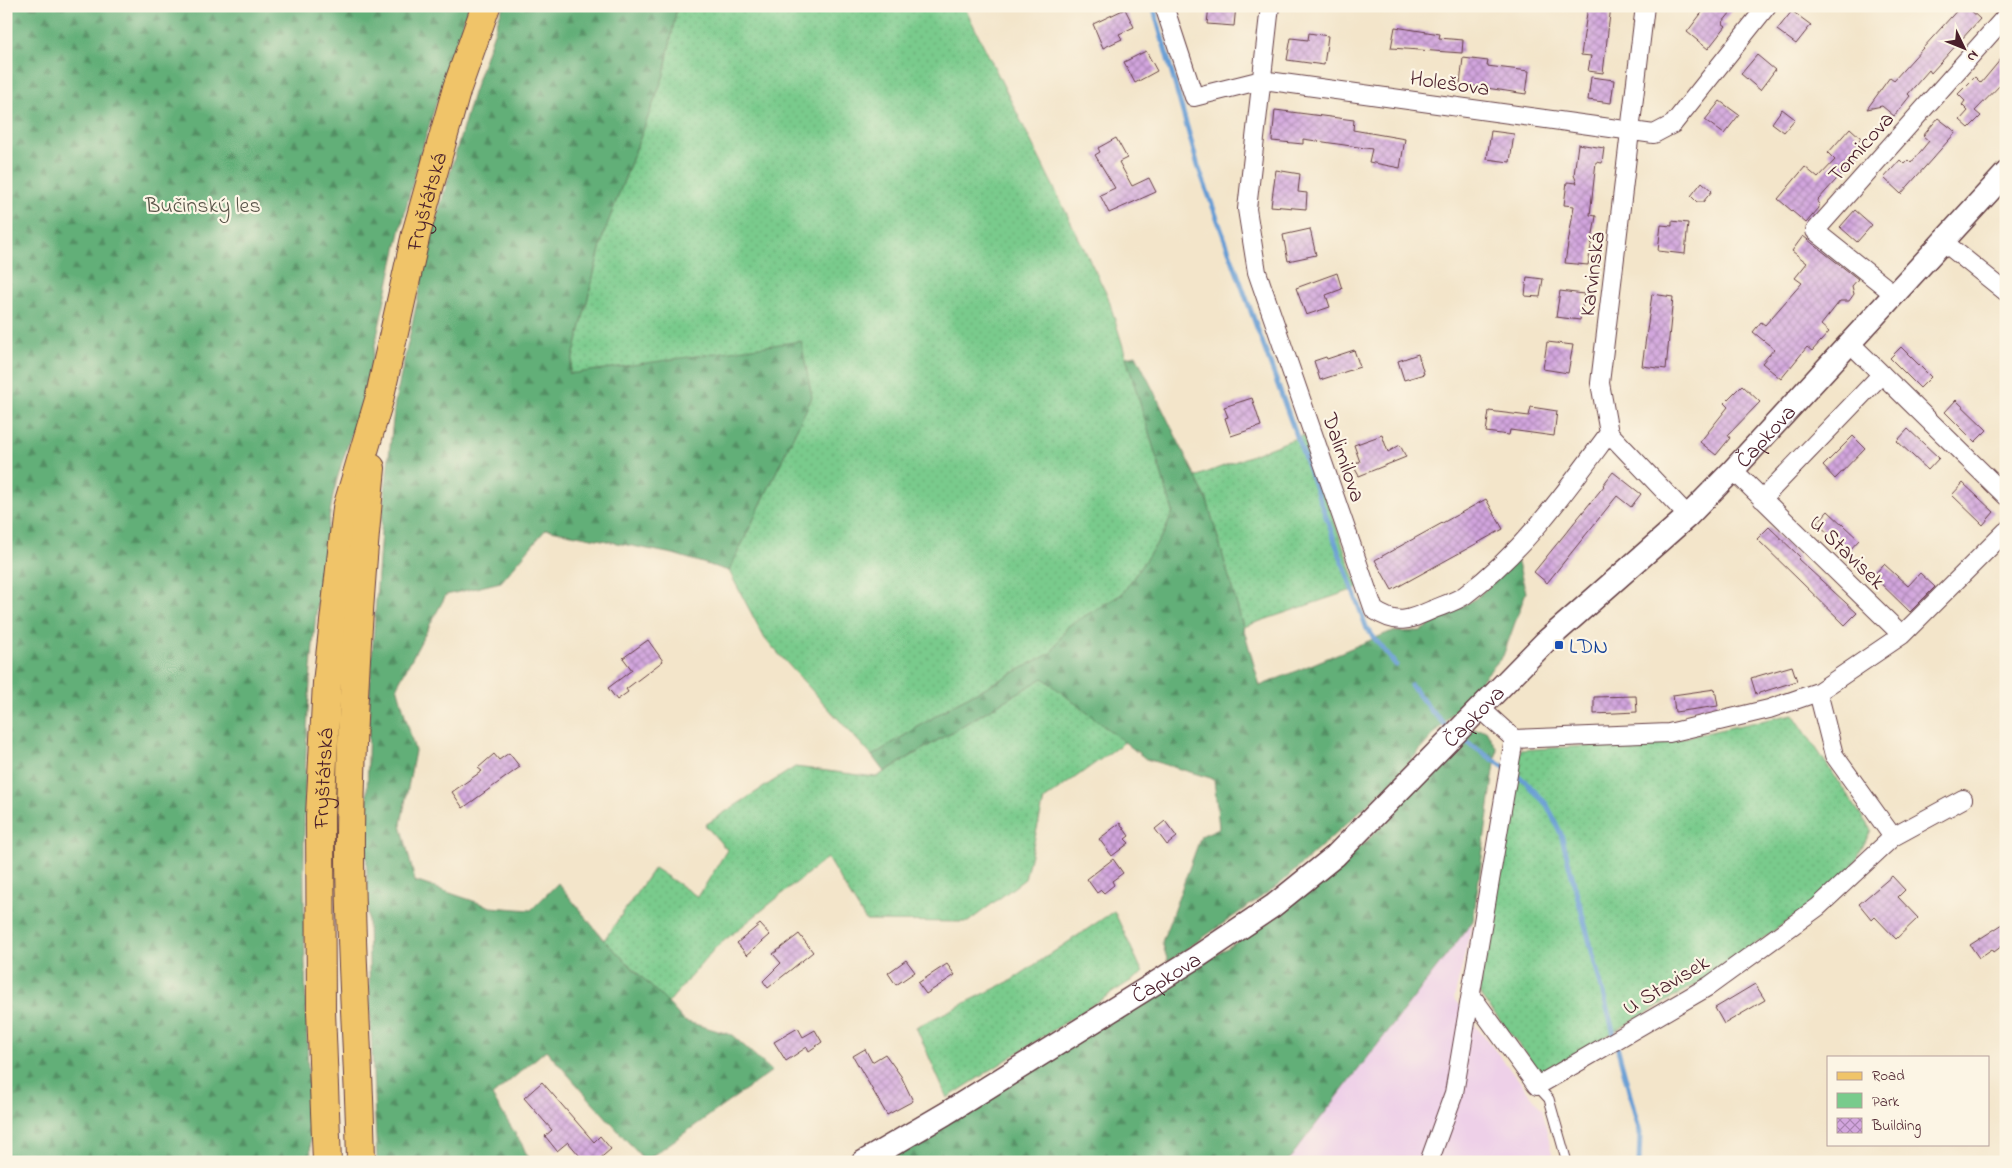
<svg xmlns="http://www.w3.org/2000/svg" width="2012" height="1168" viewBox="0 0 2012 1168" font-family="'Indie Flower',sans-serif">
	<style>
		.built { fill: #eed0e8 }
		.green { fill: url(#green-dots); stroke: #62755c }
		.forest { fill: url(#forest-firs); stroke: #566752 }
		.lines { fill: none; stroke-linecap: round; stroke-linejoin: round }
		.stream { stroke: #669dd4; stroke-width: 5 }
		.building { fill: url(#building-cross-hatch) }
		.service-casing { stroke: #633d43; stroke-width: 11 }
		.minor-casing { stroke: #633d43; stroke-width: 20 }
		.tertiary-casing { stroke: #633d43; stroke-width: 25 }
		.primary-casing { stroke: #633d43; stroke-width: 30 }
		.service { stroke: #fff; stroke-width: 9 }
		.minor { stroke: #fff; stroke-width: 18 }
		.tertiary { stroke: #fff; stroke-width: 22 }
		.primary { stroke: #f0c469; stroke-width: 28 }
		.transit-dot { fill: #1a4fb4; stroke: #fcf5e5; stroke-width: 2 }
		.labels { text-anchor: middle; stroke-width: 4.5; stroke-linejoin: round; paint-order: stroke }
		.street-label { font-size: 22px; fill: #4a1f2b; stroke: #fcf5e5 }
		.park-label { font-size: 22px; fill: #585348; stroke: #fcf5e5 }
		.transit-label { font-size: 22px; fill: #164399; stroke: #fcf5e5; text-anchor: start }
	</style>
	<defs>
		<pattern id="green-dots" width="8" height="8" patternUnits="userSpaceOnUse" patternTransform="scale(1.25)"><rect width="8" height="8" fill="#79cb8c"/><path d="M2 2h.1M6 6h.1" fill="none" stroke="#6aae79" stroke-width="1.8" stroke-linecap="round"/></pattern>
		<pattern id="forest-firs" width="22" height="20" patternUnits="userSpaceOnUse" patternTransform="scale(1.25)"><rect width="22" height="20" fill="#62af78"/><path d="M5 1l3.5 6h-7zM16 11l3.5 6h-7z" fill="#538e63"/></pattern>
		<pattern id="building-cross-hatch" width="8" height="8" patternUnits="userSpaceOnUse" patternTransform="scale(1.25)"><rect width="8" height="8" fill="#d2a5de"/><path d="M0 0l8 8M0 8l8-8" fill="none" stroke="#ac86b4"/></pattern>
	</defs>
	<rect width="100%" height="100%" fill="#fcf5e5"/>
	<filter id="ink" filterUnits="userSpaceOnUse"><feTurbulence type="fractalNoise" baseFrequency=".02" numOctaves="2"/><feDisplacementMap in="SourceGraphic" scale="10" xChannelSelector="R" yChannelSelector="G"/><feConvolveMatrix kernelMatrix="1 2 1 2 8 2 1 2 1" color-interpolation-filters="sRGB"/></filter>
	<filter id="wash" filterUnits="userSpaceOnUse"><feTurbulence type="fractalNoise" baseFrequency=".0096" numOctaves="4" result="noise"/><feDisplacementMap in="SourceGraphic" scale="20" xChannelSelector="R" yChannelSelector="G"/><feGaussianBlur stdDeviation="1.12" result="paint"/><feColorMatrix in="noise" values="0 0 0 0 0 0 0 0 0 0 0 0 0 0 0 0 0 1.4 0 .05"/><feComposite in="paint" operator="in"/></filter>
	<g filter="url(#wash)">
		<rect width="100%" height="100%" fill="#f3e5ca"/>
		<path class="built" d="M1473,921L1454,999L1542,1109L1554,1162H1287Z"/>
		<path class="green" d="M677,6H964L1108,297L1173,512L1164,533L1122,594L1068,626L1051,653L956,703L872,756L765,639L729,571L812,397L569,374L604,233L664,75Z
			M1304,435L1358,588L1243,627L1207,500L1195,477Z
			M1043,678L1126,741L1044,800L1025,879L968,922L866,921L827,858L715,948L668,1003L604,940L654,868L698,897L727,850L705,825L795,767L876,777Z
			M1793,714L1871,830L1851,870L1812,904L1705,979L1541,1074L1479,993L1520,750L1668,741Z
			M1114,911L1143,973L947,1098L916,1027L1012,980Z"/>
		<path class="forest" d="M6,6H469C443,80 418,156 400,232C387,286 377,340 364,394C354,432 337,469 331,507C293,723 304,944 311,1162H6Z
			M503,6H677L664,75L604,233L569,374L801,341L812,397L729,571L673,554L546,529L501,582L446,595L397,686L415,751L401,824L415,881L491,907L531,910L558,883L604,940L668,1003L684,1021L732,1035L772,1071L645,1161L546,1050L492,1096L523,1146L529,1162H377L370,1006L366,834L370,682L382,518L395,402L431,238L473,93Z
			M1136,355L1207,500L1260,686L1390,632L1420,631L1476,598L1517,560L1526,592L1503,656L1390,784L1280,884L1168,962L1162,942L1201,836L1219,828L1214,779L1146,759L1043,678L884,772L872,756L956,703L1051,653L1068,626L1122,594L1164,533L1173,512L1126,357Z
			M1467,729L1486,730L1497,749L1473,921L1287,1162H879L1271,921L1366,842Z"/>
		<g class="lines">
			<path class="stream" d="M1153,6L1198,166L1367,629L1396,665
				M1411,685L1432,712L1451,730
				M1459,737L1525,781L1547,805L1561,834L1640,1133L1639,1162"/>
		</g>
		<g id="blocks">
			<path class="building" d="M1209,6H1236L1234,26L1207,24Z
				M1588,6H1611L1603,73L1588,71L1591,56L1581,55Z
				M1707,6H1736L1722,23L1726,26L1708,49L1687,32Z
				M1961,6H1966L1980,19L1931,73L1929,70L1908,94L1910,96L1894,116L1882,106L1867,109L1890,77L1894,80Z
				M1125,9L1134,27L1119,34L1122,39L1103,48L1093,24Z
				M1792,11L1811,25L1796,44L1777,30Z
				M1395,27L1440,34L1439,38L1463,40L1462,53L1391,48Z
				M1309,33L1328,36L1324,65L1287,60L1291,38L1308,40Z
				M1146,51L1157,71L1135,83L1124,62Z
				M2006,53V79L1975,111L1981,116L1969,128L1960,120L1968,111L1962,105L1965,101L1958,94L1975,77L1981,83Z
				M1757,55L1775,70L1760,90L1741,74Z
				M1463,58L1488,61L1487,66L1529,71L1526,94L1460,84Z
				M1591,77L1614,80L1611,103L1588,100Z
				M1720,101L1739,115L1724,134L1705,120Z
				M1782,109L1795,119L1784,132L1772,123Z
				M1275,110L1354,120L1353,130L1405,139L1400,168L1369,162L1372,149L1303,139V144L1272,141Z
				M1938,118L1956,132L1901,194L1884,178L1900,160L1904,164L1908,160L1911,163L1929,141L1923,136Z
				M1850,128L1861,138L1855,144L1862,151L1818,200L1819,208L1806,223L1778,199L1805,167L1818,178L1835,160L1828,153Z
				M1491,131L1514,134L1510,162L1487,159Z
				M1116,138L1127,158L1119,162L1132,186L1149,178L1156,192L1109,213L1100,195L1115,188L1095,155L1100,152L1098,148Z
				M1578,144L1604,148L1602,163L1596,162L1590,215L1596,216L1588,265L1565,263L1574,206L1564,205L1567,182L1577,183L1574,175Z
				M1276,170L1300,174L1298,192L1307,193L1306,209L1271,206Z
				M1702,182L1712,191L1703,202H1697L1691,196Z
				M1855,210L1872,225L1857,242L1840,227Z
				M1672,221L1688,223L1685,254L1658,251L1661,225L1672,226Z
				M1310,229L1316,255L1288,261L1283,235Z
				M1803,236L1858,279L1852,286L1854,294L1849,301H1840L1821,325L1829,332L1812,351L1807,347L1781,379L1762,363L1774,349L1753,332L1761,322L1765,325L1802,283L1795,278L1807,263L1792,251Z
				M1337,273L1342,289L1326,295L1330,307L1306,315L1296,288Z
				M1527,277L1543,279L1540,297L1525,296Z
				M1560,291L1584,294L1580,320L1556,317Z
				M1652,294L1673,297L1666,369L1642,366Z
				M1547,342L1573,345L1568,373L1543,369Z
				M1901,347L1931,377L1920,388L1890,358Z
				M1354,350L1360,367L1320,380L1314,361L1326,357L1327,359Z
				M1418,354L1424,374L1404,380L1398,361Z
				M1742,385L1760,402L1728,435L1730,438L1716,455L1700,442L1728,407L1724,403Z
				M1252,398L1261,426L1231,436L1225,418L1228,417L1224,407Z
				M1956,400L1987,430L1975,442L1945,412Z
				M1531,407L1557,411L1554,436L1510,430L1509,435L1486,432L1489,411L1529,416Z
				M1908,429L1939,458L1928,470L1897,441Z
				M1382,435L1388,452L1400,445L1406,457L1359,476L1355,469L1358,467L1357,462H1360L1354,445Z
				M1853,436L1865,448L1835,479L1823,466Z
				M1613,472L1641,494L1631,507L1617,496L1547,583L1534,572L1604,486L1603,485Z
				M1963,483L1994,512L1983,525L1952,495Z
				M1486,499L1503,529L1392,590L1375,560Z
				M1828,511L1859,540L1848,552L1817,523Z
				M1769,527L1800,557L1798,559L1857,613L1845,625L1757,539Z
				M1884,564L1908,586L1920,573L1935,587L1910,612L1873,576Z
				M648,640L663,661L626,689L628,692L617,700L608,688L632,670L623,658Z
				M1792,666L1797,681L1756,694L1751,678Z
				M1715,689L1718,706L1675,712L1673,695Z
				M1636,696L1637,712L1594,714V697Z
				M509,753L520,767L463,808L452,792L482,771L478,768L494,754L499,760Z
				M1165,821L1177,837L1167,845L1155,829Z
				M1120,823L1129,836L1125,839L1129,843L1112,856L1099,839Z
				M1113,859L1123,873L1112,881L1114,885L1104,893L1101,890L1097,893L1087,879Z
				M1892,876L1905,890L1898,897L1918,918L1896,939L1875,917L1872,920L1859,904Z
				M2006,922V943L1994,952L1992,949L1979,958L1970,945Z
				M760,924L770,935L747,955L737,943Z
				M799,934L813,952L768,988L763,981L781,963L773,954Z
				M906,960L915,972L896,985L888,973Z
				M947,964L955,975L926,994L918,983Z
				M1755,984L1765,1000L1724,1024L1715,1008Z
				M798,1028L803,1037L815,1030L822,1042L809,1051L807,1047L786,1061L774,1042Z
				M865,1049L872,1062L885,1054L901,1076L913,1101L887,1115L853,1056Z
				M542,1082L594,1142L600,1136L611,1149L596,1162H585L568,1142L557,1151L545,1136L552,1130L524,1098Z"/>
		</g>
	</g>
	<g filter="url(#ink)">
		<use href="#blocks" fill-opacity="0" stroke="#633d43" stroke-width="1"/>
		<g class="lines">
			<defs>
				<path id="service" d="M1537,1086L1549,1099L1567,1162"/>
				<path id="minor" d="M1164,6L1194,97L1262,80L1654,134L1673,124L1767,6
					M1270,6L1247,209L1257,272L1374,610C1398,626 1409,620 1434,609C1444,605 1457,601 1465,595C1524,551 1566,491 1609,433
					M1645,6L1600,383L1609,433L1688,516
					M1940,242L1950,247L2006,292
					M1894,294L1815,231L2006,16
					M1850,343L2006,496
					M1733,470L1902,635
					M1762,499L1882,374
					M1818,692L1834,755L1893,837
					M1479,707L1514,739L1669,733L1769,709L1818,692L1902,635L2006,531
					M1471,995L1537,1086L1709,986L1818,907L1893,837L1963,799
					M1429,1162L1454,1093L1514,739"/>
				<g id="tertiary">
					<path id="s1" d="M863,1162L945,1114L1197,957L1273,906L1335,856L1545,642L1688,516L1733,470L2006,173"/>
				</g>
				<g id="primary">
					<path id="s2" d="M327,1162L321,1011L320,816L327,683L347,508L379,400L416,234L457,88L486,6"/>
					<path d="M361,1162C359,1052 349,943 350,834C351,711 359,590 371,468"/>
				</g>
			</defs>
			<use href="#service" class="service-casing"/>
			<use href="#minor" class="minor-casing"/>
			<use href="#tertiary" class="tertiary-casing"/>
			<use href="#primary" class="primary-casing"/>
			<use href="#service" class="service"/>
			<use href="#minor" class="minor"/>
			<use href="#tertiary" class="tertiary"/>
			<use href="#primary" class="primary"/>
		</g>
	</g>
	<rect class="transit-dot" x="1554" y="640" width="10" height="10" rx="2.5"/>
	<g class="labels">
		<g class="street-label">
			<text transform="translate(1450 82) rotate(8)" y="8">Holešova</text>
			<text transform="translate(1860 146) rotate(-48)" y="8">Tomicova</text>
			<text dy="8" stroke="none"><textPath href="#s2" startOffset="972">Fryštátská</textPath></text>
			<text transform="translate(1591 274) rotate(-83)" y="8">Karvinská</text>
			<text dy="8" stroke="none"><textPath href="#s1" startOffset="1165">Čapkova</textPath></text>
			<text transform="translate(1345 457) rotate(71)" y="8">Dalimilova</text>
			<text transform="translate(1848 551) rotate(44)" y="8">U Stavisek</text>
			<text dy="8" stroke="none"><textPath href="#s1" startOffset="760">Čapkova</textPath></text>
			<text dy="8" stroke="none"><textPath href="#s2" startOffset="384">Fryštátská</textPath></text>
			<text dy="8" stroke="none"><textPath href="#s1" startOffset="355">Čapkova</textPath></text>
			<text transform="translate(1665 984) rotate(-31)" y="8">U Stavisek</text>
		</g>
		<g class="park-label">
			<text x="203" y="212">Bučinský les</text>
		</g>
		<g class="transit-label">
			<text x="1569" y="653">LDN</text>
		</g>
	</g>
	<rect width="2012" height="1168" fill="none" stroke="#fcf5e5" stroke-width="25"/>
	<rect x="1827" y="1056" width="162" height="90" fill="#fcf5e5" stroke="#b59f9b"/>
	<rect x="1837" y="1072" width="25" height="8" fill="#f0c469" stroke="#b59f9b"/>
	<text x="1872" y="1080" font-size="15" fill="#4a1f2b">Road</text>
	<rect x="1837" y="1093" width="25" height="15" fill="#79cb8c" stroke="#b59f9b"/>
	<text x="1872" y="1106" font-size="15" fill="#4a1f2b">Park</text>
	<rect x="1837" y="1118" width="25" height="15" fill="url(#building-cross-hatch)" stroke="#b59f9b"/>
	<text x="1872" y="1130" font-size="15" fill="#4a1f2b">Building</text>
	<g transform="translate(1964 48) rotate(133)" stroke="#fcf5e5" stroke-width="4" paint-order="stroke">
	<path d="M0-4L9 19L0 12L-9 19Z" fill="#4a1f2b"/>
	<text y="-8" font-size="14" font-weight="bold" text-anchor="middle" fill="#4a1f2b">N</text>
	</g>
</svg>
